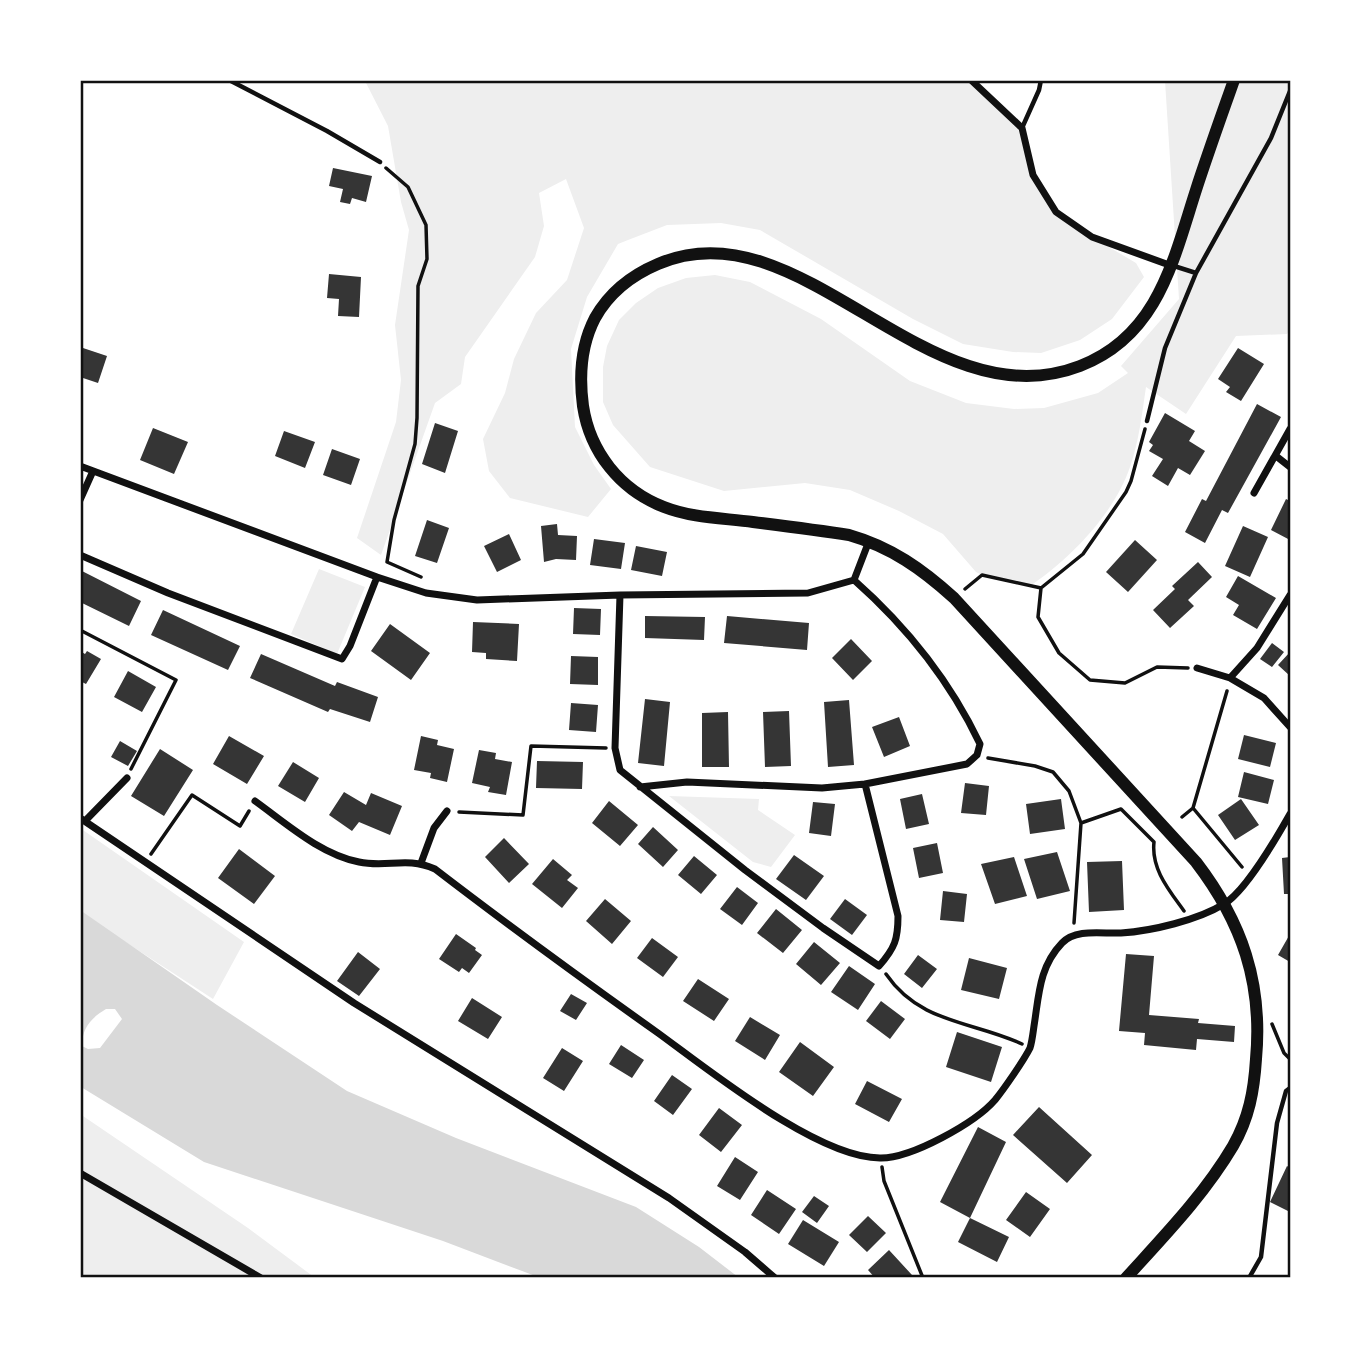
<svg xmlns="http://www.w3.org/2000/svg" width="1371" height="1358" viewBox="0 0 1371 1358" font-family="'Varela Round',sans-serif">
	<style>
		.green { fill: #eee }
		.water { fill: #d9d9d9; fill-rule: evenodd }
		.building { fill: #353535 }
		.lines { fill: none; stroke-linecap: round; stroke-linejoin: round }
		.path { stroke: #111; stroke-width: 3.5 }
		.service { stroke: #111; stroke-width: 4.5 }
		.minor { stroke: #111; stroke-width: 7 }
		.primary { stroke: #111; stroke-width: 12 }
		.neatline { fill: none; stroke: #111; stroke-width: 2.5 }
	</style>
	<rect width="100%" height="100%" fill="#fff"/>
	<path class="green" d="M365,81H972L1022,128L1033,175L1057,212L1092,237L1136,263L1144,277L1112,319L1080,340L1041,353L1013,352L963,344L913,319L760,230L721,223L667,225L628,240L618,244L587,297L571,349L575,427L594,465L611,489L588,517L510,498L489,471L483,439L505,393L514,359L536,313L567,280L584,228L566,179L539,193L544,226L535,257L465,357L461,384L435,403L381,555L357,538L396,422L401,380L395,325L409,230L401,202L388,126Z
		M1165,81H1290V329L1287,334L1236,336L1186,414L1146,387C1142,414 1139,441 1130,467C1114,514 1070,559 1030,586L982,575L976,572L943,534L899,511L850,490L805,483L724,491L650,467L613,425L603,402V367L607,346L619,320L636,303L658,288L686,278L715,275L750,282L821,319L910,381L966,403L1014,409L1044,408L1098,393L1128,373L1121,366L1179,299Z
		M319,569L365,587L337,654L291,634Z
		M669,796L759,799L758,810L795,835L771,867L753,862Z
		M80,828L244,942L213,999L81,913Z
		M80,1114L248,1228L314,1277H81Z"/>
	<path class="water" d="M80,910L217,1005L347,1091L456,1138L636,1207L699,1247L738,1277H538L443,1241L204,1162L81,1087ZM106,1009H115L122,1019L100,1048L88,1049L82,1046C82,1028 91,1018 106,1009Z"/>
	<path class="building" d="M333,168L372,176L366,202L352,198L350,204L340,202L343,189L329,186Z
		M329,274L361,277L359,317L338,316L339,299L327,298Z
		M80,347L107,356L98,383L80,377Z
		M1238,348L1264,364L1241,401L1226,392L1230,387L1218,379Z
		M1257,404L1281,417L1228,513L1222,510L1205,543L1185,532L1202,499L1206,501Z
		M1165,413L1195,431L1189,441L1205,451L1190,475L1178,468L1168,486L1152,476L1163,459L1149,451L1153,445L1149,442Z
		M435,423L458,431L445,473L422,464Z
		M153,428L188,442L174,474L140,460Z
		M284,431L315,442L305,468L275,456Z
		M332,449L360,459L351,485L323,475Z
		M1286,499L1290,501V540L1271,530Z
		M427,520L449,528L437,563L415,556Z
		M557,524L558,535L577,536L576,560L556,559L544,562L541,526Z
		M1243,526L1268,537L1250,577L1225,566Z
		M509,534L521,560L497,572L484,546Z
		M594,539L625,543L621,569L590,565Z
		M1135,540L1157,560L1128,592L1106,572Z
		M636,546L667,552L662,576L631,570Z
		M1198,562L1212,577L1188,600L1194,606L1170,628L1153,610L1175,589L1172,586Z
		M80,570L141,601L129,626L80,602Z
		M1238,576L1276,598L1257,629L1233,615L1239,605L1226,597Z
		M574,608L601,609L600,635L573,634Z
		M163,610L240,646L228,670L151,635Z
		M645,616L705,617L704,640L645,638Z
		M727,616L809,623L807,650L724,643Z
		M473,622L519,624L517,661L486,659V653L472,652Z
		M390,624L430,653L411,680L371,651Z
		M851,639L872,661L853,680L832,658Z
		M1272,643L1284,652L1272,667L1260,659Z
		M80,651L85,654L87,651L101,659L86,684L80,681Z
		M1290,652V676L1278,665Z
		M261,654L335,686L337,682L378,697L370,722L330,709L328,712L250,678Z
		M571,656L598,657V685L570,684Z
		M128,671L156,687L142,712L114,697Z
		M645,699L670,702L664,766L638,763Z
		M849,700L854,765L828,767L824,702Z
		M571,703L598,705L596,732L569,730Z
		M789,711L791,766L765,767L763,712Z
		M728,712L729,767H702V713Z
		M899,717L910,746L884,757L872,727Z
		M1244,735L1276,743L1270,767L1238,759Z
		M229,736L264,756L247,784L213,764Z
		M421,736L438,740L437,745L454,749L447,782L430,778L431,773L414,770Z
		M120,741L137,751L128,766L111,757Z
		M160,749L193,770L164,816L131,796Z
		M479,750L496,753L495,759L512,762L506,795L488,792L490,787L472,783Z
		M537,761L583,762L582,789L536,788Z
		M293,762L319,778L305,802L278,786Z
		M1244,772L1274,780L1268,804L1238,797Z
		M965,783L989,786L986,815L961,813Z
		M344,792L366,805L371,793L402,806L390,835L359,822L352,831L329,815Z
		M922,794L929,824L906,829L900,799Z
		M1061,799L1065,829L1030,834L1026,804Z
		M1241,799L1259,825L1235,840L1218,815Z
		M609,801L638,825L620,846L592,823Z
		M813,802L835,804L831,836L809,833Z
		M653,827L678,850L663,867L638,844Z
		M504,838L529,864L509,883L485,857Z
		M937,843L943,873L919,878L913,848Z
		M239,849L275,876L254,904L218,878Z
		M1057,852L1070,891L1037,899L1024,859Z
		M794,855L824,876L806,900L776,879Z
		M694,856L717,875L701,894L678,875Z
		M1014,857L1027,896L995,904L981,864Z
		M1290,857V894H1284L1282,858Z
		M553,859L572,875L567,880L578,888L562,908L532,884Z
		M1122,861L1124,910L1089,912L1087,862Z
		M737,887L758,903L742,925L720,909Z
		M943,891L967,894L964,922L940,920Z
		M605,899L631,921L612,944L586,921Z
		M845,899L867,915L852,935L830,919Z
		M776,909L802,930L783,953L757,933Z
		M456,934L476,948L475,950L482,955L469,973L462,968L459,972L439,959Z
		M1290,934V962L1278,955Z
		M652,938L678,957L663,977L637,958Z
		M814,942L840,963L821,985L796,964Z
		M358,952L380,969L359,996L337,981Z
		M1126,954L1154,956L1149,1015L1199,1019L1198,1023L1235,1026L1234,1042L1197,1039L1196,1050L1144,1045L1145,1033L1119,1031Z
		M918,955L937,969L922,988L904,974Z
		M969,958L1007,968L999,999L961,990Z
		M849,966L875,984L858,1010L831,992Z
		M698,979L729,999L714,1021L683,1001Z
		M571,994L587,1003L576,1020L560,1011Z
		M472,998L502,1017L488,1039L458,1021Z
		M881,1001L905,1019L890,1039L866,1021Z
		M750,1017L780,1035L765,1060L735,1041Z
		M957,1032L1002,1047L991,1082L946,1067Z
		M800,1042L834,1067L813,1096L779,1072Z
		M621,1045L644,1060L632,1078L609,1064Z
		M562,1048L583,1061L564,1091L543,1078Z
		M672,1075L692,1089L673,1115L654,1101Z
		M867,1081L902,1099L889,1122L855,1104Z
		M1039,1107L1092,1155L1067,1183L1013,1135Z
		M719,1108L742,1125L721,1152L699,1135Z
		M978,1127L1006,1142L970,1218L940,1202Z
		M735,1157L758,1172L740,1200L717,1186Z
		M1287,1166L1290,1168V1212L1270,1202Z
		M767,1190L796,1209L779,1234L751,1215Z
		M1026,1192L1050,1209L1030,1237L1006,1220Z
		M814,1196L829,1206L817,1223L802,1212Z
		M868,1216L886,1233L867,1252L849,1235Z
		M970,1218L1009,1237L997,1262L958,1242Z
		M803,1220L839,1242L824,1266L788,1244Z
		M889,1250L912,1275L909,1278H875L868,1270Z"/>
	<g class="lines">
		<path class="path" d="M386,168L408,187L426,225L427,259L418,286L417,418L415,444L394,520L387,562L421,577
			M1145,429L1131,481L1126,492L1083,554L1041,588L1038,617L1059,653L1090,680L1125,683L1157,667L1188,668
			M965,589L982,575L1041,588
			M80,630L176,680L131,769
			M1227,691L1193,808L1242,867
			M988,758L1035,766L1053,772L1069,791L1081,823L1074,923
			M459,812L523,815L531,746L606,748
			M1182,817L1193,808
			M1081,823L1121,809L1154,842C1151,869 1169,890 1184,911
			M151,854L192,795L240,826L249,811
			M886,974C920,1024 973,1021 1022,1044
			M1272,1024L1284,1053L1290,1059
			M882,1167L884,1181L923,1278"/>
		<path class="service" d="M229,80L327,131L380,162
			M1022,128L1039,90L1041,80
			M1174,266L1196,273L1271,138L1290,91
			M1147,421L1165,348L1196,273
			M1249,1278L1261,1257L1277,1123L1286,1091L1290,1088"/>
		<path class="minor" d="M971,80L1022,128L1033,175L1056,212L1092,237L1172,266
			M1276,456L1290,467
			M80,466L377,577L426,593L477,600L620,595L808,593L854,580L869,541
			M1254,493L1290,429
			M80,500L93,471
			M80,555L168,593L342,659L350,646L377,577
			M620,595L615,748L620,770L745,870L823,928L879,966C895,948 898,939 898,916L865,784
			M1197,668L1230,678L1264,698L1290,727
			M1230,678L1257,648L1290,595
			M640,787L687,782L822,788L865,784L967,764L977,755L980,744C950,681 906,626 854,580
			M255,801C287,824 320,854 359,862C388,868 406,856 435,869C508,925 582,979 658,1033C709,1070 819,1159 881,1158C912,1158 975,1123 995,1100C1004,1089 1024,1060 1030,1048C1032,1042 1033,1033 1034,1026C1039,995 1039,967 1062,943C1076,928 1103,934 1121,933C1152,931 1198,920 1224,904C1246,891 1277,837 1290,814
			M80,818L354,1003L669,1198L745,1252L775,1278
			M85,821L127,778
			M421,863L434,828L447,811
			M80,1173L261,1278"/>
		<path class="primary" d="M1126,1278C1164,1236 1204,1195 1233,1146C1249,1118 1254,1091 1256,1059C1263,983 1242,922 1196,862L954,598C922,569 891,547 849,535C817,530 785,526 753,522C723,518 692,518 664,507C620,490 590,452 583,406C579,376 581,345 595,318C609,293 632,275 658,264C800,202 927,425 1080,366C1158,336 1173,261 1196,190C1208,153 1221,117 1234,80"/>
	</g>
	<rect width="1371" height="1358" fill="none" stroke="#ffffff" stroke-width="164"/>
	<rect x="82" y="82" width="1207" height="1194" class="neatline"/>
</svg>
